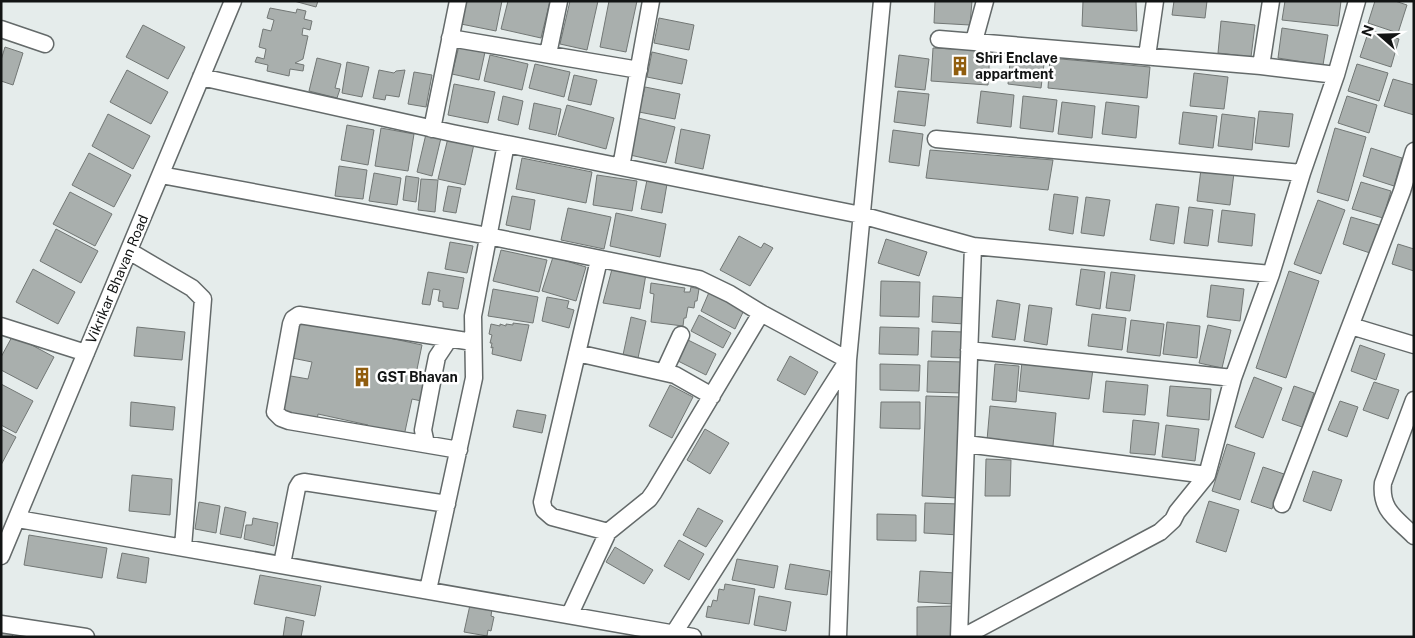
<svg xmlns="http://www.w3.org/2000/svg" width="1415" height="638" viewBox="0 0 1415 638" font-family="'Public Sans',sans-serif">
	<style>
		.building { fill: #a9afad; stroke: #727775 }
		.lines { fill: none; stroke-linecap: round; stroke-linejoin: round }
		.minor-casing { stroke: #646a6a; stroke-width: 19 }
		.minor { stroke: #fff; stroke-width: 16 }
		.labels { text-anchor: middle; stroke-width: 5; stroke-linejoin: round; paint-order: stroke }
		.poi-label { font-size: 14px; font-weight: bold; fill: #121414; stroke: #fff; text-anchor: start }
		.street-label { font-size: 14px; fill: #121414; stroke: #fff }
	</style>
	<rect width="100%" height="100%" fill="#e5eceb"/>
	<path class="building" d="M294,1H318L316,7Z
		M466,1H502L496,31L461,24Z
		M508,1H550L541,38L501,29Z
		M570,1H598L587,50L560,44Z
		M609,1H637L626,52L600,47Z
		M935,1H972L970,25L934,23Z
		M1083,1H1136L1137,31L1082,26Z
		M1174,1H1207L1205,18L1172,15Z
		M1285,1H1341L1338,26L1282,20Z
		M1375,1H1395L1407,5L1398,33L1368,23Z
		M270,8L296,13L297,9L306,11L304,19L312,21L310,30L303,28L302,35L308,36L303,59L295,63L304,65L303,71L290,69L289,76L267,71L268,65L255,62L257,57L264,59L266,49L259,47L263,29L271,31L274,20L267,18Z
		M659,18L694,25L689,50L654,43Z
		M1221,21L1255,25L1251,57L1218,53Z
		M143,25L185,47L168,79L126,57Z
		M1282,28L1328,35L1323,65L1278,58Z
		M1369,30L1399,39L1391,67L1360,57Z
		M459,46L485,52L479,80L452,74Z
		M5,47L23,53L13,85L1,81V60Z
		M933,48L990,51L988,85L931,81Z
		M652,52L687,60L682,84L647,77Z
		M1011,52L1045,56L1041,88L1008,84Z
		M490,55L528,64L522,90L484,81Z
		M899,55L929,59L925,90L895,87Z
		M317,58L341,64L335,88L340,89L337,98L309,91Z
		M1050,58L1150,67L1147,98L1048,88Z
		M347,62L369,67L362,97L342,93Z
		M535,64L570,72L564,97L529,88Z
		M1357,64L1388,73L1379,101L1348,91Z
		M127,70L168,92L151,124L110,102Z
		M379,70L394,73L396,71L405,70L399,97L386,95L385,100L373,98Z
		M414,72L432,75L426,107L408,104Z
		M1194,73L1228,77L1224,109L1190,106Z
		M574,75L597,80L591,105L568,100Z
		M1393,79L1414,85V115L1384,106Z
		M454,84L495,92L488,123L448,115Z
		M645,87L680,94L675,119L639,112Z
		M898,91L929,94L925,126L894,122Z
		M981,91L1014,95L1011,127L977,123Z
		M503,96L523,101L518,125L498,120Z
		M1023,96L1057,100L1053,132L1020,128Z
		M1347,96L1377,105L1369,133L1338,123Z
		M1062,102L1095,106L1092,138L1058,134Z
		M1106,102L1139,106L1136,138L1102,134Z
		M534,103L561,109L556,135L529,129Z
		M567,105L614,118L606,149L558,136Z
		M1259,111L1293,114L1289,147L1255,143Z
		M1183,112L1217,116L1213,148L1179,144Z
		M108,114L150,136L133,169L92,146Z
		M1222,114L1255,118L1252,150L1218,146Z
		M638,118L675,127L666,163L630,155Z
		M347,125L374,130L368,165L341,160Z
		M381,128L414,134L408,171L375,166Z
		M1335,128L1366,137L1348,201L1317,192Z
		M681,129L710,135L703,169L675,163Z
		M893,130L923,134L919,166L889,162Z
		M426,134L441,138L432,176L417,172Z
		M448,138L474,144L465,185L438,179Z
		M1371,148L1402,158L1394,186L1363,176Z
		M930,150L1053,160L1048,190L926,178Z
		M89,153L131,175L114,207L72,185Z
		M522,158L592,172L586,203L516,189Z
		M339,166L367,170L363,199L335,196Z
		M1201,169L1234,173L1230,205L1197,201Z
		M374,173L401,178L397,205L369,201Z
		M597,175L637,181L632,211L593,205Z
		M406,176L419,178L416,202L403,200Z
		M421,179L438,180L435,212L418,210Z
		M647,180L667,184L662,213L641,209Z
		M1361,182L1391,191L1383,218L1352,209Z
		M448,186L461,188L456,213L443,211Z
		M70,192L112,214L95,246L53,224Z
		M1054,194L1078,197L1073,234L1049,230Z
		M512,196L535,200L530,230L506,225Z
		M1086,197L1110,200L1104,236L1081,233Z
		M1318,200L1345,210L1321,274L1294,264Z
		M1156,204L1179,207L1174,244L1150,240Z
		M1189,207L1213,210L1208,246L1184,243Z
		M568,208L611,217L604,249L561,240Z
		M1222,210L1255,214L1252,246L1218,242Z
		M616,213L666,224L660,257L610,246Z
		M1351,217L1382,226L1373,254L1343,244Z
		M56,229L98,251L81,283L40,261Z
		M739,236L761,248L764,243L773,248L750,286L720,270Z
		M886,239L927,252L919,276L878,263Z
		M450,242L473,246L467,273L445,269Z
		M1398,244L1414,249V271L1392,264Z
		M501,250L547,260L539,292L493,281Z
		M553,257L586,267L576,301L542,291Z
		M33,269L75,292L58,324L16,302Z
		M612,269L646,274L640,309L603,303Z
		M1081,269L1105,272L1100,309L1076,305Z
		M1289,271L1319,281L1286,378L1256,368Z
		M428,272L464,278L458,309L443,307V302L438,301L440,290L433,289L430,305L422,304Z
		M1111,272L1135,275L1130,311L1106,308Z
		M881,281L920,282L919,317L880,316Z
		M651,283L685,288L684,292H690L691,287L699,289L697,301H695L694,308L688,307L686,318H684L683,326L651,322L654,294L650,293Z
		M1211,285L1244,289L1240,321L1207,317Z
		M493,289L538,297L533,323L488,316Z
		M710,290L745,308L735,329L701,311Z
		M933,296L966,298L965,324L932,322Z
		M547,297L569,301L567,308L574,310L569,328L542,321Z
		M997,300L1020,304L1015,340L992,337Z
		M1029,305L1052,308L1047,345L1024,341Z
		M1092,314L1126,318L1122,350L1088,346Z
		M699,315L731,333L723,348L691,331Z
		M631,317L646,321L638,358L623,355Z
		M296,318L422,345L415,379L430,382L426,402L412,399L404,436L367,429L368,425L318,414L317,421L277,413L285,375L308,379L312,362L287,357Z
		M1131,320L1164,324L1160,356L1127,352Z
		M1167,322L1200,326L1197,358L1163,354Z
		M513,323L529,325L521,361L492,354L493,347L491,348L492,343H490L492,335L489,334L491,324L500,326V324L506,326V324L513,325Z
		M1208,325L1231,330L1222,368L1199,363Z
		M137,327L185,332L182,360L134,356Z
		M880,327L919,328L918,355L879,354Z
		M932,331L965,332L964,358L931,357Z
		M13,335L54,357L37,389L1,370V357Z
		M688,340L716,354L706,375L678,361Z
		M1360,345L1385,354L1376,380L1351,371Z
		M790,356L818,372L805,395L777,380Z
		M928,361L964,362L963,393L927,392Z
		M1022,362L1093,369L1089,399L1019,391Z
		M880,364L920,365L919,391L880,390Z
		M995,364L1019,366L1016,402L992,400Z
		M1254,377L1282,388L1263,438L1235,427Z
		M1106,381L1148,385L1145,415L1103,412Z
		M1374,382L1399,390L1388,419L1363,410Z
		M1,384L33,401L16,433L1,425Z
		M670,385L693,397L672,438L649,426Z
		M1170,386L1211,389L1209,420L1167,416Z
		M1294,386L1314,393L1302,427L1282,420Z
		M926,396L962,397L957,498L922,496Z
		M1340,401L1358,407L1347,437L1328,430Z
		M131,402L175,407L173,430L130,426Z
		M881,402H920V429L880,428Z
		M990,406L1056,413L1053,446L987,440Z
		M517,410L546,415L542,433L513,427Z
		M1133,420L1159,423L1155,455L1130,453Z
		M1166,425L1199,429L1195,461L1162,457Z
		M1,429L16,437L1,465Z
		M705,429L729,443L710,474L687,460Z
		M1227,444L1255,453L1240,500L1212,491Z
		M986,459L1011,460L1010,496H985Z
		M1263,467L1284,474L1272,509L1251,502Z
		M1313,471L1342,480L1331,511L1303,501Z
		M132,475L172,479L170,515L129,511Z
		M1209,501L1239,510L1226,552L1196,542Z
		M199,502L220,506L216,533L195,529Z
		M925,503L961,504L959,535L924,533Z
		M225,507L246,512L241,538L220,534Z
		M698,508L723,521L706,547L683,535Z
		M877,514L916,515V541L877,540Z
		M253,518L278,523L274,546L244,539L246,525H252Z
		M29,535L107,548L102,578L24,565Z
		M679,540L704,554L689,580L664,566Z
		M615,547L653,570L644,584L606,562Z
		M122,553L149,558L146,583L117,578Z
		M737,559L778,566L774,588L732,580Z
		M790,564L830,571L827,595L785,589Z
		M920,571L956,573L954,604L918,602Z
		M260,575L321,586L315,616L254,604Z
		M725,584L755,589L749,624L706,617L708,606L711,607L713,600L717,601L719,589L724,590Z
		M759,596L791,602L786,631L754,625Z
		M470,605L492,609L491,616L494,617L491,631L488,630L487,636L464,632Z
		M953,606V637H917V607Z
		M286,617L304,621L301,637H283Z
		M1,629L13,634L12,637H1Z"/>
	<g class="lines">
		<defs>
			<path id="minor" d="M1,29L45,44
				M450,38L639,70
				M939,39L1261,66L1336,75
				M974,41L985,1
				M548,54L559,1
				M1147,56L1155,1
				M1261,66L1271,1
				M201,77L452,133L861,215L973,246L1271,274
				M432,129L458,1
				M936,139L1302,173
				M621,167L651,1
				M161,175L488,236L699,279L730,294L761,313L848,360L674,633
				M129,251L192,288L203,299L183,547
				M599,260L542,502L544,510L552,517L608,532
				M1,326L86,353
				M1351,326L1414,345
				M969,350L1233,378
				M577,353L675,375L712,396
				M664,372L681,335
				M1414,400L1383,483C1380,510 1396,518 1414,536
				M426,444L423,430L434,372L437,357L449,339
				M966,444L1207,475
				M459,450L289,421L281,418L275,412L291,324L293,319L299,315L473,342
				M1282,504L1402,191L1414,151
				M18,519L693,637
				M1,556L233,1
				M282,564L297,488L300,483L304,482L447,504
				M428,590L474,378L473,316L506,144
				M570,614L608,532L649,499L654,492L761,313
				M1,624L86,637
				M838,637L848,360L882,1
				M959,637L973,246
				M963,637L1160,532L1173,520L1177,512L1207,475L1233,378L1271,274L1302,173L1336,75L1357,1"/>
		</defs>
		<use href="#minor" class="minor-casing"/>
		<use href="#minor" class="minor"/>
	</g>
	<defs>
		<symbol id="building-bare" viewBox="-9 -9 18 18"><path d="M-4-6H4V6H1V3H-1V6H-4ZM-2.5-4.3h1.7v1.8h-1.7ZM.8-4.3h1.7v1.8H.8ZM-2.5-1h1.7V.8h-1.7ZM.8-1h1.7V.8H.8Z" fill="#905d0e" stroke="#fff" stroke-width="2.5" paint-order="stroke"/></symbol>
	</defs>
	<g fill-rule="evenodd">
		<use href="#building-bare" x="946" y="52" width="28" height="28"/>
		<use href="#building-bare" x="348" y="363" width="28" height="28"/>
	</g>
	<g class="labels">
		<g class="poi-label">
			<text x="975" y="63">Shri Enclave<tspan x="975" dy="16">appartment</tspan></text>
			<text x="377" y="382">GST Bhavan</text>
		</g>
		<g class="street-label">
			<text transform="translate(117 279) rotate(-67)" y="5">Vikrikar Bhavan Road</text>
		</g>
	</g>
	<rect width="1415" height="638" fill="none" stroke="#121414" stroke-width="5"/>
	<g transform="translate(1380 35) rotate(290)" stroke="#ffffff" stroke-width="4" paint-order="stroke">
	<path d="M0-4L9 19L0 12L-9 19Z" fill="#121414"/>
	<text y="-8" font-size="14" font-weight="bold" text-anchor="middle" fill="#121414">N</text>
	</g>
</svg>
